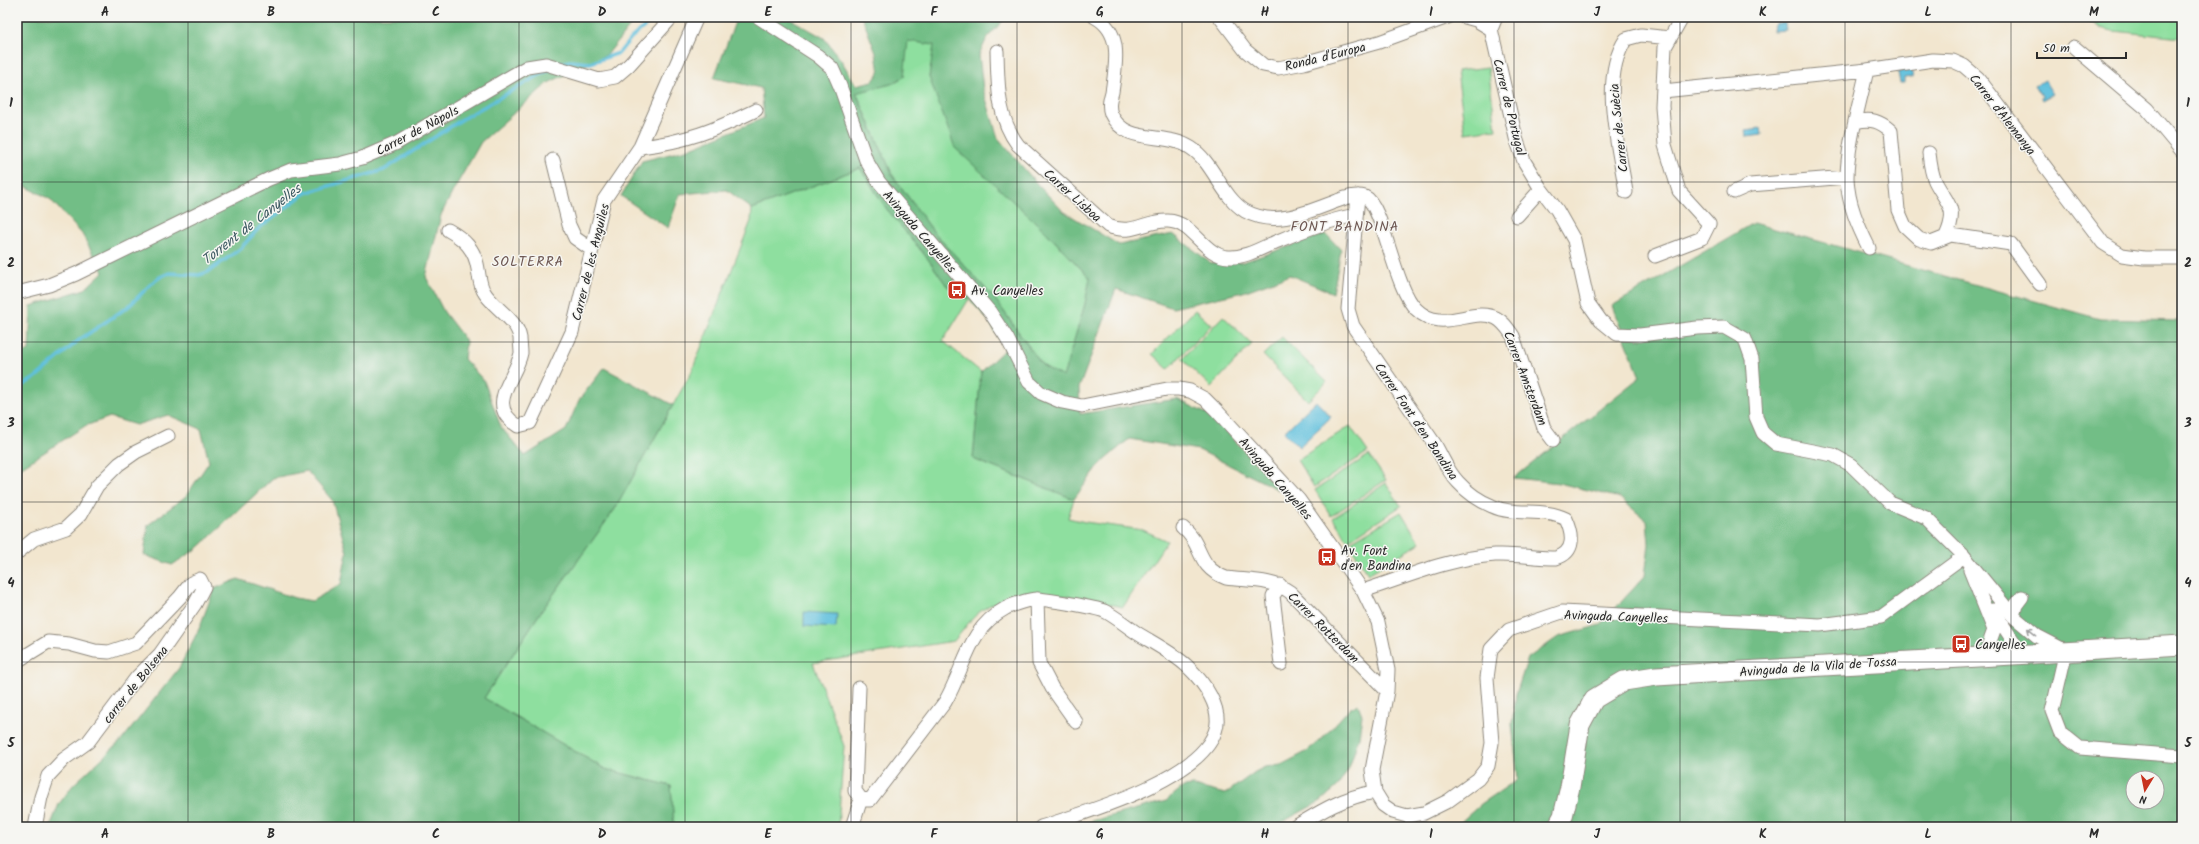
<svg xmlns="http://www.w3.org/2000/svg" width="2199" height="844" viewBox="0 0 2199 844" font-family="Kalam,sans-serif">
	<style>
		.green { fill: #8edf9f; stroke: #5c8565 }
		.forest { fill: #72be86; stroke: #4e7458; fill-rule: evenodd }
		.water { fill: #5fc0dd; stroke: #457684 }
		.lines { fill: none; stroke-linecap: round; stroke-linejoin: round }
		.stream { stroke: #5fc0dd; stroke-width: 3.5 }
		.minor-casing { stroke: #8e887d; stroke-width: 15 }
		.secondary-casing { stroke: #8e887d; stroke-width: 21 }
		.minor { stroke: #fff; stroke-width: 13 }
		.secondary { stroke: #fff; stroke-width: 19 }
		.oneway { stroke: #a0a0a0 }
		.grid { fill: none; stroke: #2b2b2b; stroke-width: 1; stroke-opacity: 0.55 }
		.labels { text-anchor: middle; stroke-width: 3; stroke-linejoin: round; paint-order: stroke }
		.street-label { font-size: 13px; fill: #2b2b2b; stroke: #f6f6f2 }
		.poi-label { font-size: 13px; fill: #2b2b2b; stroke: #f6f6f2; text-anchor: start }
		.water-label { font-size: 14px; font-style: italic; fill: #3b5860; stroke: #f6f6f2 }
		.neighbourhood-label { font-size: 14px; letter-spacing: 1px; fill: #6e5853; stroke: #f6f6f2 }
		.neatline { fill: none; stroke: #2b2b2b; stroke-width: 1.5 }
		.grid-label { font-size: 13px; text-anchor: middle; font-weight: bold; fill: #2b2b2b }
	</style>
	<rect width="100%" height="100%" fill="#f6f6f2"/>
	<filter id="ink" filterUnits="userSpaceOnUse"><feTurbulence type="fractalNoise" baseFrequency=".025" numOctaves="2"/><feDisplacementMap in="SourceGraphic" scale="8" xChannelSelector="R" yChannelSelector="G"/><feConvolveMatrix kernelMatrix="1 2 1 2 8 2 1 2 1" color-interpolation-filters="sRGB"/></filter>
	<filter id="wash" filterUnits="userSpaceOnUse"><feTurbulence type="fractalNoise" baseFrequency=".012" numOctaves="4" result="noise"/><feDisplacementMap in="SourceGraphic" scale="16" xChannelSelector="R" yChannelSelector="G"/><feGaussianBlur stdDeviation="0.9" result="paint"/><feColorMatrix in="noise" values="0 0 0 0 0 0 0 0 0 0 0 0 0 0 0 0 0 1.4 0 .05"/><feComposite in="paint" operator="in"/></filter>
	<g filter="url(#wash)">
		<rect width="100%" height="100%" fill="#f2e6cf"/>
		<path class="green" d="M2084,17H2182V38L2113,31L2100,28Z
			M908,40L935,45L929,77L1045,231L1090,278L1085,304L1063,378L1042,365L995,299L933,231L893,176L856,92L891,84Z
			M1488,67L1496,129L1465,133L1457,71Z
			M860,168L886,208L928,259L947,286L969,299L943,341L981,372L973,459L1074,499L1068,518L1085,522L1143,530L1167,541L1123,607C1077,598 1022,580 981,611C971,618 963,631 954,641L813,663L844,746L838,827H674L671,786L605,769L484,698L540,613L615,509L691,373L751,221L752,209Z
			M1195,310L1211,325L1168,369L1152,354Z
			M1223,316L1252,344L1211,387L1182,359Z
			M1282,337L1327,382L1308,401L1263,355Z
			M1350,426L1368,452L1314,487L1297,460Z
			M1369,455L1386,480L1331,516L1315,490Z
			M1386,483L1401,506L1348,541L1333,518Z
			M1401,512L1420,543L1368,574L1349,543Z"/>
		<path class="forest" d="M17,17H637L607,55L548,83L481,142L453,191L441,215L426,277L444,312L466,341L464,359L484,381L501,427L525,456L566,430L579,400L604,368L673,405L615,509L540,613L484,698L605,769L671,786L674,827H50L59,804L73,785L122,740L179,668L199,629L214,589L238,579L295,598L312,601L341,584L347,552L332,500L307,471L273,478L198,548L172,565L144,555L148,525L186,496L209,462L201,429L168,415L136,425L110,417L85,426L17,470V355L29,351L31,306L85,289L103,272L82,234L50,199L17,182Z
			M737,17H787L824,38L841,60L856,85L873,81L879,73L876,53L862,17H1002L1003,21L987,38L979,55L983,89L998,138L1038,185L1063,211L1119,245L1173,234L1211,263L1243,262L1326,234L1341,250L1333,293L1290,275L1243,292L1173,308L1116,289L1079,388L1080,414L1177,399L1215,418L1279,490L1199,450L1129,439L1100,464L1074,499L973,459L981,372L1005,349L989,321L969,299L947,286L928,259L886,208L860,168L752,209L727,190L680,194L668,228L621,196L642,161L686,150L764,118L761,88L714,78ZM908,41L934,45L929,77L955,148L1045,231L1090,278L1085,304L1063,377L1042,365L995,299L933,231L893,176L856,93L891,84L904,77Z
			M1753,223L2100,319L2182,321V827H1455L1481,804L1518,779L1512,724L1516,694L1528,658L1558,637L1600,625L1645,576L1649,544L1647,521L1620,498L1559,483L1514,478L1640,377L1612,306ZM2133,778H2157V802H2133Z
			M1358,704L1362,715L1359,737L1349,768L1338,786L1321,801L1273,827H1070L1166,801L1183,787L1194,786L1225,794L1255,772L1265,767L1281,765L1304,753L1321,740L1349,709Z"/>
		<path class="water" d="M1778,23H1785L1786,30L1773,31L1774,25Z
			M1911,70L1913,77L1904,78V83H1900L1898,72Z
			M2044,80L2053,94L2042,100L2041,98L2042,96L2035,85Z
			M1761,128L1762,135L1747,137L1746,130Z
			M1316,401L1331,417L1299,447L1284,432Z
			M804,612L837,614L836,628L804,626Z"/>
		<g class="lines">
			<path class="stream" d="M559,64L570,61L590,63L619,53L631,38L656,17
				M17,389L35,378L79,340L129,306L152,283L160,277L169,273L199,275L208,272L240,249L259,228L305,193L384,170L464,118L550,69"/>
		</g>
	</g>
	<g filter="url(#ink)">
		<g class="lines">
			<defs>
				<path id="minor" d="M758,17L818,56L832,68L840,86L866,160L879,182L990,312L1007,338L1029,382L1041,393L1062,402L1082,406L1167,389H1179L1190,391L1205,399L1217,411L1299,500L1363,591L1378,622L1388,670L1387,691L1372,770L1375,792L1383,805L1393,812L1407,816L1424,813L1448,801L1478,779L1488,766L1492,743L1487,678L1491,649L1509,630L1562,612L1820,625L1881,617L1964,556
					M1095,17C1123,32 1116,64 1112,92C1110,99 1108,106 1111,114C1125,146 1166,131 1191,148C1214,163 1221,196 1245,211C1275,228 1307,212 1337,201C1345,198 1355,194 1365,197C1383,204 1394,288 1416,309C1442,335 1472,306 1496,318C1504,322 1508,329 1513,336L1544,428L1553,440
					M1220,17L1245,50L1263,65L1278,68L1304,63L1379,42L1448,17
					M1465,17L1476,20L1491,29L1496,17
					M1491,29L1516,138L1524,161L1541,189L1557,210L1574,240L1588,303L1601,321L1617,334L1640,335L1697,328L1724,327L1745,339L1752,359L1756,417L1763,433L1776,444L1833,455L1851,465L1890,503L1926,518L1964,556L2013,616L2037,636L2066,651L2052,711L2060,732L2080,748L2182,756
					M2074,47L2147,109L2182,151
					M997,51C998,85 997,117 1018,145L1108,226C1133,236 1145,220 1168,221C1194,222 1203,256 1229,257C1246,258 1263,247 1278,241C1304,230 1329,220 1356,215
					M1867,70C1860,102 1847,146 1847,178C1848,204 1858,226 1869,248
					M1663,91L1867,70L1933,60L1953,61L1964,66L1978,78L2103,243L2122,255L2144,258H2182
					M1856,122C1871,118 1880,121 1891,131L1898,210L1905,226L1919,239L1931,243L1951,235L2011,244L2040,284
					M640,147C685,142 715,130 756,110
					M1929,153C1930,162 1931,172 1935,181C1946,203 1959,207 1946,236
					M553,160L569,225L575,238L592,250
					M1626,192C1619,147 1599,79 1626,39L1641,35L1670,38
					M1734,192L1750,185L1847,177
					M1358,196L1348,309L1353,326C1380,365 1407,404 1434,443C1442,456 1447,471 1458,482C1467,492 1480,501 1492,506C1515,517 1543,507 1566,519C1573,534 1576,552 1556,558C1536,558 1516,554 1495,555C1450,558 1406,577 1363,591
					M1517,216L1541,189
					M448,230C464,239 475,249 478,269C479,276 480,284 483,290C491,307 517,318 520,338C520,342 521,349 521,353C516,379 484,405 518,426L530,423L572,332L604,200L640,147L697,17
					M1655,256L1702,238L1709,224L1679,191L1665,145L1662,106L1665,47L1682,17
					M17,293L49,285L76,274L269,179L291,170L340,164L362,158L397,143L527,67L546,64L599,80L615,77L629,65L672,17
					M1183,528C1204,545 1195,566 1226,578C1249,581 1272,579 1290,592L1387,691
					M17,553L34,539L66,528L81,514L97,486L119,464L136,452L168,436
					M1970,570L1994,630L1985,655
					M1280,585L1273,596L1281,664
					M1037,599L1039,663L1052,688L1076,722
					M1993,610L2021,653
					M2013,616L2016,605L2022,597
					M17,661L48,642L69,644L95,651L109,652L136,643L180,597L191,583L200,579L204,587L195,604L160,654L137,677L88,742L64,759L48,776L41,797L35,827
					M859,688L855,791L861,799L870,800L945,702C966,666 967,629 1006,608C1014,604 1030,599 1038,599C1050,600 1094,607 1104,611C1115,616 1126,626 1137,633C1153,643 1173,653 1187,666C1203,681 1224,709 1215,732C1198,780 1087,812 1041,827
					M852,827L861,799
					M1295,827C1321,811 1344,797 1375,792"/>
				<path id="secondary" d="M1557,827L1563,816L1570,787L1580,725L1594,699L1624,681L1656,676L2182,645"/>
			</defs>
			<use href="#minor" class="minor-casing"/>
			<use href="#secondary" class="secondary-casing"/>
			<use href="#minor" class="minor"/>
			<use href="#secondary" class="secondary"/>
		</g>
		<defs><path id="oneway-shaft" d="M-6 0H5M1.5-3L5.5 0L1.5 3" fill="none" stroke-width="1.6" stroke-linecap="round" stroke-linejoin="round"/></defs>
		<use class="oneway" href="#oneway-shaft" transform="translate(2032 632) rotate(-141)"/>
	</g>
	<path class="grid" d="M188,17V827M354,17V827M519,17V827M685,17V827M851,17V827M1017,17V827M1182,17V827M1348,17V827M1514,17V827M1680,17V827M1845,17V827M2011,17V827M17,182H2182M17,342H2182M17,502H2182M17,662H2182"/>
	<defs>
		<symbol id="bus-square" viewBox="-11 -11 22 22"><rect x="-9" y="-9" width="18" height="18" rx="4" fill="#c8321e" stroke="#f6f6f2"/><path d="M-5-6H5V4H4V6H2V4H-2V6H-4V4H-5ZM-3.5-4V0h7V-4ZM-3.5 1.2v1.5H-2V1.2ZM2 1.2v1.5H3.5V1.2Z" fill="#fff"/></symbol>
	</defs>
	<g fill-rule="evenodd">
		<use href="#bus-square" x="946" y="279" width="22" height="22"/>
		<use href="#bus-square" x="1316" y="546" width="22" height="22"/>
		<use href="#bus-square" x="1950" y="633" width="22" height="22"/>
	</g>
	<g class="labels">
		<g class="street-label">
			<text transform="translate(1325 56) rotate(-14)" y="5">Ronda d'Europa</text>
			<text transform="translate(1510 107) rotate(76)" y="5">Carrer de Portugal</text>
			<text transform="translate(2003 114) rotate(52)" y="5">Carrer d'Alemanya</text>
			<text transform="translate(1618 128) rotate(-96)" y="5">Carrer de Suècia</text>
			<text transform="translate(417 130) rotate(-28)" y="5">Carrer de Nàpols</text>
			<text transform="translate(1073 195) rotate(42)" y="5">Carrer Lisboa</text>
			<text transform="translate(920 231) rotate(49)" y="5">Avinguda Canyelles</text>
			<text transform="translate(590 262) rotate(-76)" y="5">Carrer de les Anguiles</text>
			<text transform="translate(1526 378) rotate(69)" y="5">Carrer Amsterdam</text>
			<text transform="translate(1417 421) rotate(56)" y="5">Carrer Font d'en Bandina</text>
			<text transform="translate(1276 478) rotate(49)" y="5">Avinguda Canyelles</text>
			<text transform="translate(1616 616) rotate(2)" y="5">Avinguda Canyelles</text>
			<text transform="translate(1324 627) rotate(45)" y="5">Carrer Rotterdam</text>
			<text transform="translate(1818 666) rotate(-4)" y="5">Avinguda de la Vila de Tossa</text>
			<text transform="translate(135 684) rotate(-51)" y="5">carrer de Bolsena</text>
		</g>
		<g class="poi-label">
			<text x="971" y="295">Av. Canyelles</text>
			<text x="1341" y="555">Av. Font<tspan x="1341" dy="15">d'en Bandina</tspan></text>
			<text x="1975" y="649">Canyelles</text>
		</g>
		<g class="water-label">
			<text transform="translate(251 224) rotate(-38)" y="5">Torrent de Canyelles</text>
		</g>
		<g class="neighbourhood-label">
			<text x="1345" y="231">FONT BANDINA</text>
			<text x="528" y="266">SOLTERRA</text>
		</g>
	</g>
	<rect width="2199" height="844" fill="none" stroke="#f6f6f2" stroke-width="44"/>
	<g transform="translate(2145 790) rotate(190)"><circle r="19" fill="#f6f6f2" stroke="#a5a5a2"/>
	<path d="M0-3L7 15L0 10L-7 15Z" fill="#c8321e"/>
	<text y="-6" font-size="11" font-weight="bold" text-anchor="middle" fill="#2b2b2b">N</text>
	</g>
	<path d="M2037 52v6h89v-6" fill="none" stroke="#2b2b2b" stroke-width="2"/>
	<text x="2043" y="52" font-size="12" fill="#2b2b2b" stroke="#f6f6f2" stroke-width="3" paint-order="stroke">50 m</text>
	<rect x="22" y="22" width="2155" height="800" class="neatline"/>
	<g class="grid-label">
		<text x="105" y="16">A</text>
		<text x="271" y="16">B</text>
		<text x="436" y="16">C</text>
		<text x="602" y="16">D</text>
		<text x="768" y="16">E</text>
		<text x="934" y="16">F</text>
		<text x="1100" y="16">G</text>
		<text x="1265" y="16">H</text>
		<text x="1431" y="16">I</text>
		<text x="1597" y="16">J</text>
		<text x="1763" y="16">K</text>
		<text x="1928" y="16">L</text>
		<text x="2094" y="16">M</text>
		<text x="11" y="107">1</text>
		<text x="2188" y="107">1</text>
		<text x="11" y="267">2</text>
		<text x="2188" y="267">2</text>
		<text x="11" y="427">3</text>
		<text x="2188" y="427">3</text>
		<text x="11" y="587">4</text>
		<text x="2188" y="587">4</text>
		<text x="11" y="747">5</text>
		<text x="2188" y="747">5</text>
		<text x="105" y="838">A</text>
		<text x="271" y="838">B</text>
		<text x="436" y="838">C</text>
		<text x="602" y="838">D</text>
		<text x="768" y="838">E</text>
		<text x="934" y="838">F</text>
		<text x="1100" y="838">G</text>
		<text x="1265" y="838">H</text>
		<text x="1431" y="838">I</text>
		<text x="1597" y="838">J</text>
		<text x="1763" y="838">K</text>
		<text x="1928" y="838">L</text>
		<text x="2094" y="838">M</text>
	</g>
</svg>
